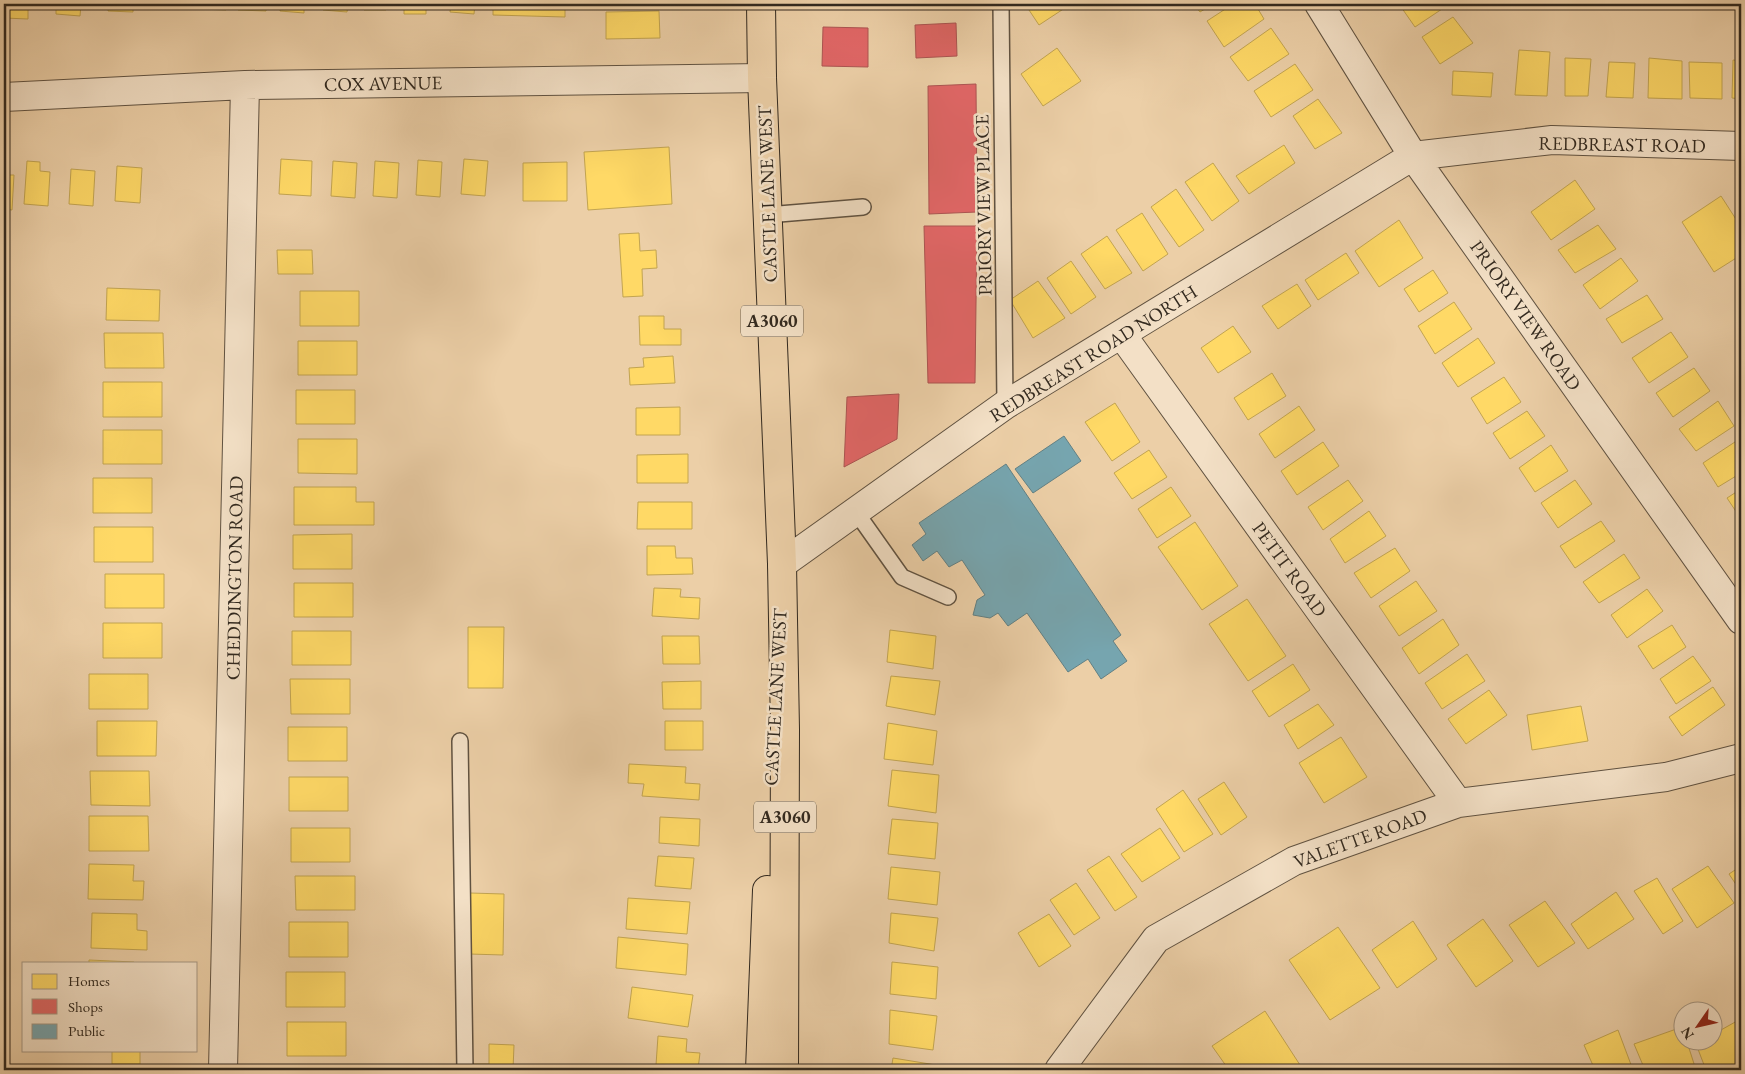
<svg xmlns="http://www.w3.org/2000/svg" width="1745" height="1074" viewBox="0 0 1745 1074" font-family="'EB Garamond',serif">
	<style>
		.homes { fill: #ffd966; stroke: #c2a451 }
		.shops { fill: #e06666; stroke: #ac5451 }
		.public { fill: #76a5af; stroke: #628084 }
		.lines { fill: none; stroke-linecap: round; stroke-linejoin: round }
		.service-casing { stroke: #605241; stroke-width: 18 }
		.minor-casing { stroke: #605241; stroke-width: 30 }
		.primary-casing { stroke: #32291f; stroke-width: 30 }
		.service { stroke: #f3e0c6; stroke-width: 15 }
		.minor { stroke: #f3e0c6; stroke-width: 28 }
		.primary { stroke: #eccfa7; stroke-width: 28 }
		.labels { text-anchor: middle; stroke-width: 5; stroke-linejoin: round; paint-order: stroke }
		.shield { fill: #f3e0c6; stroke: #6c6051; stroke-width: 1 }
		.shield-label { font-size: 18px; font-weight: bold; fill: #32291f }
		.street-label { font-size: 19px; fill: #32291f; stroke: #f3e0c6 }
	</style>
	<rect width="100%" height="100%" fill="#eccfa7"/>
	<filter id="stains"><feTurbulence type="fractalNoise" baseFrequency=".004" numOctaves="4"/><feColorMatrix values="0 0 0 0 .2 0 0 0 0 .09 0 0 0 0 .02 0 0 0 .5 -.17"/></filter>
	<radialGradient id="worn" r=".72"><stop offset=".6" stop-color="#630" stop-opacity="0"/><stop offset="1" stop-color="#630" stop-opacity=".3"/></radialGradient>
	<path class="homes" d="M4,4H28V19L4,18Z
		M56,4H81L80,16L56,14Z
		M109,4H133V12L108,11Z
		M200,4H227L226,10L200,9Z
		M239,4H266V11L238,10Z
		M280,4H304V13L280,11Z
		M323,4H348L347,12L323,10Z
		M364,4H386V10H364Z
		M404,4H426V14H404Z
		M451,4H475L474,14L450,12Z
		M493,4H565V17L493,15Z
		M1025,4H1071L1039,25Z
		M1194,4H1213L1200,12Z
		M1233,4H1255L1264,19L1224,47L1207,21Z
		M1399,4H1438L1442,9L1415,27Z
		M659,11L660,38L606,39V12Z
		M1453,17L1473,43L1440,64L1422,37Z
		M1271,28L1289,54L1248,81L1230,57Z
		M1057,48L1081,81L1043,106L1021,74Z
		M1519,50L1550,52L1547,96L1515,95Z
		M1565,58L1591,59L1588,96H1565Z
		M1649,58L1682,61V99L1648,98Z
		M1733,60L1741,61V99L1732,98Z
		M1609,62L1635,63L1633,98L1606,97Z
		M1689,62L1722,63V99L1690,98Z
		M1295,64L1313,90L1271,117L1254,91Z
		M1453,71L1493,73L1491,97L1452,95Z
		M1318,99L1342,133L1315,149L1293,116Z
		M1284,145L1295,163L1249,194L1236,176Z
		M669,147L672,204L588,210L584,152Z
		M281,159L312,161L311,196L279,194Z
		M464,159L488,161L485,196L461,194Z
		M418,160L442,162L440,197L416,195Z
		M27,161L40,162V171L50,172L48,206L24,204Z
		M333,161L357,163L355,198L331,196Z
		M375,161L399,163L397,198L373,196Z
		M567,162V201H523V163Z
		M1213,163L1239,201L1212,221L1185,182Z
		M117,166L142,168L140,203L115,201Z
		M71,169L95,171L93,206L69,204Z
		M4,175H14L12,210L4,209Z
		M1575,180L1595,209L1551,240L1531,212Z
		M1176,189L1204,230L1179,247L1151,207Z
		M1721,196L1741,227V255L1714,272L1682,222Z
		M1142,213L1168,254L1143,271L1116,230Z
		M1399,220L1423,258L1379,287L1355,251Z
		M1598,225L1616,249L1575,273L1558,250Z
		M639,233L640,251L656,250L657,268L642,269L643,296L623,297L619,234Z
		M1107,236L1132,273L1105,289L1081,254Z
		M277,250H312L313,274H278Z
		M1346,253L1359,273L1318,300L1305,280Z
		M1621,258L1638,281L1600,309L1583,285Z
		M1071,261L1096,297L1071,314L1047,278Z
		M1433,270L1448,293L1419,312L1404,289Z
		M1038,281L1065,318L1033,338L1010,300Z
		M1297,284L1311,306L1278,329L1262,306Z
		M107,288L160,290L159,321L106,320Z
		M300,291H359V326H300Z
		M1647,295L1663,319L1622,343L1606,319Z
		M1454,302L1472,329L1435,354L1418,326Z
		M639,316H664V329H681V345H640Z
		M1233,326L1251,352L1218,373L1201,348Z
		M1671,332L1688,357L1649,383L1632,358Z
		M104,333H163L164,368H105Z
		M1478,338L1495,363L1458,387L1442,363Z
		M298,341H357V375H298Z
		M673,356L675,383L630,385L629,368L644,367L643,358Z
		M1694,368L1710,391L1673,417L1656,393Z
		M1272,373L1286,396L1248,420L1234,398Z
		M1504,377L1521,402L1487,424L1471,398Z
		M103,382H162V417H103Z
		M296,390H355V424H296Z
		M1718,401L1734,426L1696,451L1679,429Z
		M1115,403L1140,442L1112,461L1085,422Z
		M1299,406L1315,430L1275,458L1259,434Z
		M680,407V435H636V408Z
		M1527,411L1545,436L1510,459L1493,433Z
		M103,430H162V464H103Z
		M1741,438V473L1718,487L1703,463Z
		M298,439H357V474L298,473Z
		M1323,442L1339,466L1297,495L1281,471Z
		M1551,445L1568,471L1535,492L1519,468Z
		M1149,450L1167,477L1132,499L1114,473Z
		M688,454V483H637V455Z
		M93,478H152V513H93Z
		M1348,480L1363,501L1323,530L1308,507Z
		M1575,480L1592,504L1558,528L1541,503Z
		M294,487H356V502H374V525H294Z
		M1171,487L1191,516L1157,538L1138,509Z
		M1741,489V519L1727,498Z
		M638,502H692V529H637Z
		M1369,511L1386,536L1345,563L1330,539Z
		M1601,521L1615,541L1575,568L1560,546Z
		M1195,522L1238,586L1202,610L1158,547Z
		M94,527H153V562H94Z
		M352,534V569H293V535Z
		M647,546H675L676,558H692L693,574L647,575Z
		M1395,548L1410,571L1371,598L1354,573Z
		M1624,554L1640,578L1599,603L1583,582Z
		M105,574H164V608H105Z
		M1416,581L1437,611L1399,636L1379,606Z
		M294,583H353V617H294Z
		M654,588L681,589L680,597L700,598L699,619L652,616Z
		M1647,589L1663,611L1627,638L1611,615Z
		M1247,599L1286,656L1248,681L1209,624Z
		M1443,619L1459,645L1419,674L1402,648Z
		M103,623H162V658H103Z
		M1672,625L1686,647L1653,669L1638,646Z
		M468,627H504L503,688H468Z
		M890,630L936,636L933,669L887,662Z
		M292,631H351V665H292Z
		M662,636H699L700,664H663Z
		M1467,654L1485,681L1442,709L1425,683Z
		M1693,656L1711,681L1676,704L1660,679Z
		M1293,664L1310,690L1269,717L1252,691Z
		M89,674H148V709H89Z
		M891,676L940,681L935,715L886,706Z
		M290,679H350V714H291Z
		M701,681V709H663L662,682Z
		M1713,687L1725,705L1682,736L1669,717Z
		M1489,690L1507,715L1466,744L1448,719Z
		M1318,704L1334,725L1298,749L1284,725Z
		M1581,706L1588,741L1532,750L1527,715Z
		M97,721H157L156,756H97Z
		M665,721H703V750H665Z
		M888,723L937,731L933,765L884,759Z
		M288,727H347V761H288Z
		M1341,737L1367,777L1324,803L1299,763Z
		M629,764L686,767L685,783L700,784L699,800L642,796L644,784L628,783Z
		M892,770L939,775L936,813L888,806Z
		M90,771H149L150,806L91,805Z
		M289,777H348V811H289Z
		M1224,782L1247,817L1221,835L1198,799Z
		M1183,790L1213,834L1184,852L1156,809Z
		M89,816H148L149,851H89Z
		M660,817L700,819L699,846L659,843Z
		M892,819L938,823L935,859L888,854Z
		M291,828H350V862H291Z
		M1160,828L1180,858L1142,882L1121,854Z
		M658,856L694,858L691,889L655,886Z
		M1109,856L1137,897L1115,911L1087,870Z
		M89,864L134,865L133,881H144L143,900L88,899Z
		M1708,866L1734,903L1697,928L1672,889Z
		M1741,866V892L1729,874Z
		M891,867L940,872L937,905L888,899Z
		M295,876H355V910H296Z
		M1657,878L1683,921L1663,934L1634,891Z
		M1076,883L1100,918L1074,935L1050,900Z
		M1616,892L1634,919L1588,949L1571,924Z
		M470,893L504,894L503,955L469,954Z
		M628,898L690,902L687,934L626,929Z
		M1545,901L1575,943L1538,967L1509,925Z
		M92,913L137,914V930L147,931V950L91,948Z
		M891,913L938,918L934,951L889,943Z
		M1049,914L1071,946L1039,967L1018,933Z
		M1483,919L1513,961L1476,987L1447,945Z
		M1413,921L1437,959L1397,988L1372,950Z
		M289,922H348V957H289Z
		M1338,927L1380,988L1330,1020L1289,960Z
		M618,937L688,944L686,975L616,968Z
		M89,960L134,962V963H89Z
		M892,962L938,967L936,999L890,994Z
		M286,972H345V1007H286Z
		M632,987L693,995L688,1027L628,1018Z
		M890,1010L937,1016L933,1050L889,1044Z
		M1265,1011L1300,1065L1292,1070H1229L1212,1046Z
		M1737,1021L1741,1032V1067L1735,1070H1706L1696,1044L1700,1042H1712V1035Z
		M287,1022H346V1056H287Z
		M1682,1027V1042H1687L1696,1070H1645L1634,1044Z
		M1618,1030L1633,1070H1595L1584,1045Z
		M658,1036L687,1039L686,1052L700,1053L698,1069L656,1065Z
		M489,1044L514,1045L513,1070H469V1064H489Z
		M112,1050H140V1064H112Z
		M893,1058L936,1065V1070H891Z
		M4,1064H8V1070H4Z"/>
	<path class="shops" d="M956,23L957,56L916,58L915,25Z
		M823,27L868,28V67L822,66Z
		M976,84L977,212L929,214L928,86Z
		M924,226H977L975,383H928Z
		M899,394L897,439L844,467L847,397Z"/>
	<path class="public" d="M1064,436L1081,461L1033,493L1015,469Z
		M1006,464L1121,635L1113,641L1127,661L1101,679L1088,659L1068,672L1027,613L1008,626L998,613L990,618L973,615L977,600L985,595L962,560L949,567L937,551L923,561L912,545L926,534L919,523Z"/>
	<g class="lines">
		<defs>
			<path id="service" d="M1001,4L1005,405
				M767,215L863,207
				M856,512L902,577L948,597
				M460,741L465,1070"/>
			<path id="minor" d="M1319,4L1413,156L1741,620
				M4,97L245,85L762,78
				M1122,335L1458,803
				M782,564L1005,405L1413,156L1552,140L1741,146
				M223,1070L245,85
				M1059,1070L1156,939L1294,861L1458,803L1666,777L1741,758"/>
			<path id="primary" d="M761,4L762,78L782,564L785,730L784,1070
				M760,1070L767,890"/>
		</defs>
		<use href="#service" class="service-casing"/>
		<use href="#minor" class="minor-casing"/>
		<use href="#primary" class="primary-casing"/>
		<use href="#service" class="service"/>
		<use href="#minor" class="minor"/>
		<use href="#primary" class="primary"/>
	</g>
	<g class="labels">
		<g class="shield">
			<rect x="741" y="305.5" width="62" height="31" rx="4"/>
			<rect x="754" y="801.5" width="62" height="31" rx="4"/>
		</g>
		<g class="shield-label">
			<text x="772" y="327">A3060</text>
			<text x="785" y="823">A3060</text>
		</g>
		<g class="street-label">
			<text transform="translate(383 83) rotate(-1)" y="7">COX AVENUE</text>
			<text transform="translate(1622 144) rotate(1)" y="7">REDBREAST ROAD</text>
			<text transform="translate(767 194) rotate(-92)" y="7">CASTLE LANE WEST</text>
			<text transform="translate(983 205) rotate(-91)" y="7">PRIORY VIEW PLACE</text>
			<text transform="translate(1526 315) rotate(55)" y="7">PRIORY VIEW ROAD</text>
			<text transform="translate(1093 353) rotate(-32)" y="7">REDBREAST ROAD NORTH</text>
			<text transform="translate(1290 569) rotate(54)" y="7">PETIT ROAD</text>
			<text transform="translate(234 578) rotate(-89)" y="7">CHEDDINGTON ROAD</text>
			<text transform="translate(775 697) rotate(-87)" y="7">CASTLE LANE WEST</text>
			<text transform="translate(1360 838) rotate(-20)" y="7">VALETTE ROAD</text>
		</g>
	</g>
	<rect width="1745" height="1074" fill="none" stroke="#eccfa7" stroke-width="20"/>
	<rect x="5" y="5" width="1735" height="1064" fill="none" stroke="#32291f" stroke-width="2.5"/>
	<rect x="10" y="10" width="1725" height="1054" fill="none" stroke="#32291f"/>
	<rect x="22" y="962" width="175" height="90" fill="#f3e0c6" stroke="#a69783"/>
	<rect x="32" y="974" width="25" height="15" fill="#ffd966" stroke="#a69783"/>
	<text x="68" y="986" font-size="15" fill="#32291f">Homes</text>
	<rect x="32" y="999" width="25" height="15" fill="#e06666" stroke="#a69783"/>
	<text x="68" y="1012" font-size="15" fill="#32291f">Shops</text>
	<rect x="32" y="1024" width="25" height="15" fill="#76a5af" stroke="#a69783"/>
	<text x="68" y="1036" font-size="15" fill="#32291f">Public</text>
	<g transform="translate(1698 1026) rotate(236)"><circle r="24" fill="#f3e0c6" stroke="#a69783"/>
	<path d="M0-4L9 19L0 12L-9 19Z" fill="#8f2418"/>
	<text y="-8" font-size="14" font-weight="bold" text-anchor="middle" fill="#32291f">N</text>
	</g>
	<rect width="100%" height="100%" filter="url(#stains)"/>
	<rect width="100%" height="100%" fill="url(#worn)"/>
</svg>
